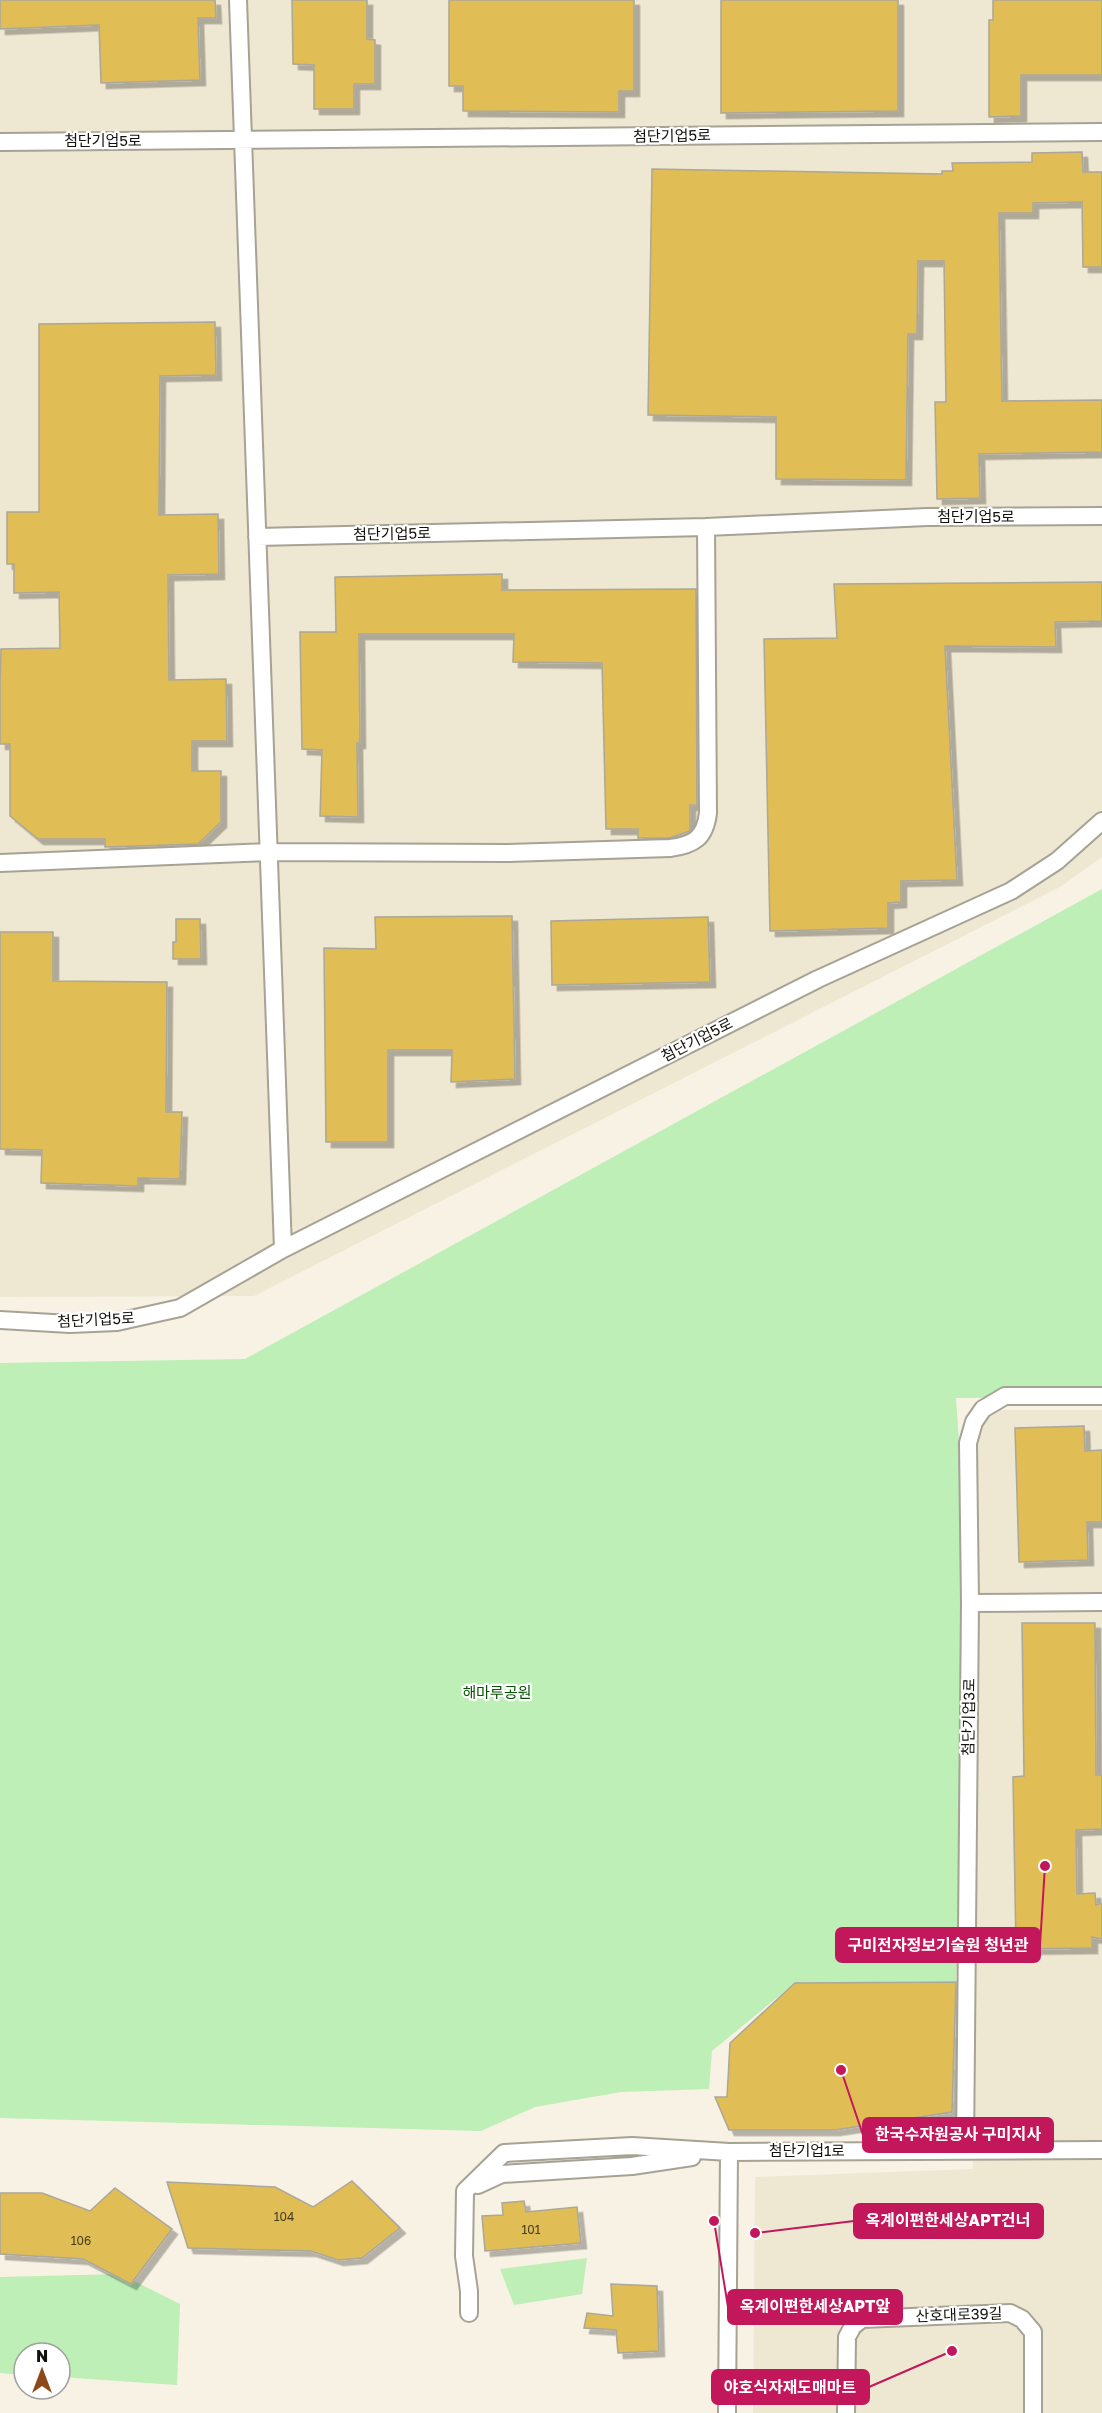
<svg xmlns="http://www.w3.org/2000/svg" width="1102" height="2413" viewBox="0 0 1102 2413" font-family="'Golos Text','Noto Sans KR',sans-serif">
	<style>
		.built { fill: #eee7d2 }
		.green { fill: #bdefb7 }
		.building { fill: #e0bd55; stroke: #aba79a; stroke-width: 1.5; filter: url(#shadow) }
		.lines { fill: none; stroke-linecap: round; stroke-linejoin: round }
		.minor-casing { stroke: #a6a294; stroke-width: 20 }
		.minor { stroke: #fff; stroke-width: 16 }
		.labels { text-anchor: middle; stroke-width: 4.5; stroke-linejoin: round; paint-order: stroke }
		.number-label { font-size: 12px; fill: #463c1e }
		.street-label { font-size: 15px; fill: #12110c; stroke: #fff }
		.park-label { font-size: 15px; fill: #065202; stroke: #fff }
		.leader { fill: none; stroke: #c2185b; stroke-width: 2 }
		.callout-dot { fill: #c2185b; stroke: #fff; stroke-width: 2 }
		.callout { fill: #c2185b; stroke: #c2185b; stroke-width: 2 }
		.callout-label { font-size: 16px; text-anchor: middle; font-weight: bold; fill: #fff }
	</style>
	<defs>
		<filter id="shadow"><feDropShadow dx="5.5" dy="5.5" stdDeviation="0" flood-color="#0004"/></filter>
	</defs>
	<rect width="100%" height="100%" fill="#f7f2e4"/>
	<path class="built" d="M0,0H1102V857L1060,887L254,1296L0,1297Z
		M997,1410H1102V2413H753L755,2177L973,2169L977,1486L976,1479L978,1427Z"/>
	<path class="green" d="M1102,889V1397L956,1398L970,1603L966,1766L956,1981L795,1983L712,2051L709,2089L621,2092L535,2107L481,2131L0,2118V1363L245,1359Z
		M587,2258L582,2294L514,2305L500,2269Z
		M120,2274L180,2304L177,2385L60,2377V2353H24V2375L0,2373V2277Z"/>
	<path class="building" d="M0,0H215L216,18H198L200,80L101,83L99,25L0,29Z
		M292,0H367V39L375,40V84H354V109H314V65L293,64Z
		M449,0H634V91H619V112L463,111V86H449Z
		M721,0H898V111L721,113Z
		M993,0H1102V75H1021V116L989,117V20H993Z
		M1082,152L1083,172H1102V267H1083L1082,202L1033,203V213H999L1002,401L1102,400V452L979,454L980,498L937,499L935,402H946L944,261H918L917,334H908L906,480L776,479V417L648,415L652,169L942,174V171H953L952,163L1032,162V153Z
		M215,322L216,375L160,376L159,515L218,514L219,574L168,575L169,680L226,679L227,741H192V771H221V822L198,844L105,847V839H38L10,816V744H0V682L1,649L60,648L59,592L14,593V564H7V512H39V324Z
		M502,574V590L696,589L697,805H690V831L669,838H638V829H606L602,663L513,662L514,634H359L360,743H357L358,817L320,816L322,750L302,749L300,632H336L335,577Z
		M1102,582V621L1055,622L1056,647L945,646L957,880L901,881V902L888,903V928L770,931L764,639L837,638L834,584Z
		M512,916L515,1079L451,1082L452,1050H388V1142H326L324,948L376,949L375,917Z
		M708,917L710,982L552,985L551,921Z
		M176,919H200L201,959H173V942H176Z
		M0,932H53V981L167,982L166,1112H182L180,1179L138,1178V1186L41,1183L42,1150L0,1149Z
		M1084,1426L1085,1451L1102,1450V1522H1087L1088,1560L1019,1562L1015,1428Z
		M1022,1623H1095L1096,1775H1102V1829L1076,1830L1077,1894L1095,1893L1096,1905L1102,1903V1939L1092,1937V1948L1016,1949L1013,1777L1024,1776Z
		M956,1982L952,2112L835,2130H729L715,2097H727L730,2043L795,1983Z
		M352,2181L400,2228L362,2258L338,2260L311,2251L188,2248L167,2182L275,2187L313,2207Z
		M115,2188L172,2229L131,2284L83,2259L0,2254V2193H42L90,2211Z
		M524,2201L526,2212L577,2207L581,2243L485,2251L482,2216L503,2215L502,2203Z
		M611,2284L657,2286L659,2351L618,2353L616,2330L584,2328L587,2313L613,2316Z"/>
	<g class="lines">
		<defs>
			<path id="minor" d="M238,0L283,1249
				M0,142L1102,132
				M257,537L706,527
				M0,863L268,852L508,853L670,848C694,845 705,838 708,813L706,527L927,517L1102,516
				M0,1320L70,1324L117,1322L180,1308L283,1249L818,979L1011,891L1057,861L1102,821
				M970,1603L1102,1602
				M965,2150L970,1603L968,1443L974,1422L983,1409L1005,1396H1102
				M478,2185L502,2174L632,2166L692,2157
				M469,2313V2291L464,2256L465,2191L504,2153L632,2146L729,2152L1102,2150
				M727,2413L729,2152
				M846,2413L847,2337L853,2326L862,2319L1010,2313L1022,2319L1033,2332V2413"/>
		</defs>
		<use href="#minor" class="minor-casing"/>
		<use href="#minor" class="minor"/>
	</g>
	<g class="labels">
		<g class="number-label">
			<text x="284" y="2221">104</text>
			<text x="531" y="2234">101</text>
			<text x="81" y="2245">106</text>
		</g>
		<g class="street-label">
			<text transform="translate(672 136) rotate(-1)" y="5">첨단기업5로</text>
			<text x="103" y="146">첨단기업5로</text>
			<text x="976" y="522">첨단기업5로</text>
			<text transform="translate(392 534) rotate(-1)" y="5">첨단기업5로</text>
			<text transform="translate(697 1040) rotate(-27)" y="5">첨단기업5로</text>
			<text transform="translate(96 1320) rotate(-3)" y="5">첨단기업5로</text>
			<text transform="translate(969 1717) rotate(-89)" y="5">첨단기업3로</text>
			<text x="807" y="2156">첨단기업1로</text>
			<text transform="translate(959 2315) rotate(-2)" y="5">산호대로39길</text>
		</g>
		<g class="park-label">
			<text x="497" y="1698">해마루공원</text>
		</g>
	</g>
	<path class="leader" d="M1045 1866L1040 1945M841 2070L863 2135M755 2233L854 2221M714 2221L728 2307M952 2351L869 2387"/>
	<g class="callout-dot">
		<circle cx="1045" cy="1866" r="6"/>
		<circle cx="841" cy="2070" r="6"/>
		<circle cx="755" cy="2233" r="6"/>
		<circle cx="714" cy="2221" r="6"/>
		<circle cx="952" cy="2351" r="6"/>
	</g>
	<g class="callout">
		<rect x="836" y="1928" width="204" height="34" rx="6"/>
		<rect x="863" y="2118" width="190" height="34" rx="6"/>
		<rect x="854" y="2204" width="189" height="34" rx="6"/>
		<rect x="728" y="2290" width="174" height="34" rx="6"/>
		<rect x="712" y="2370" width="157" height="34" rx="6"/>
	</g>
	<g class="callout-label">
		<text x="938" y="1951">구미전자정보기술원 청년관</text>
		<text x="958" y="2140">한국수자원공사 구미지사</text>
		<text x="948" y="2226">옥계이편한세상APT건너</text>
		<text x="815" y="2312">옥계이편한세상APT앞</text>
		<text x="790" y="2393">야호식자재도매마트</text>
	</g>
	<g transform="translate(42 2371)"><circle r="28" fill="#ffffff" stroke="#a0a09e" stroke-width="1.5"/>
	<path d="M0-4.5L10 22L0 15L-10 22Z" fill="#8c491a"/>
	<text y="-9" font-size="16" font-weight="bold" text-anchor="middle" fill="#12110c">N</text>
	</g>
</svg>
